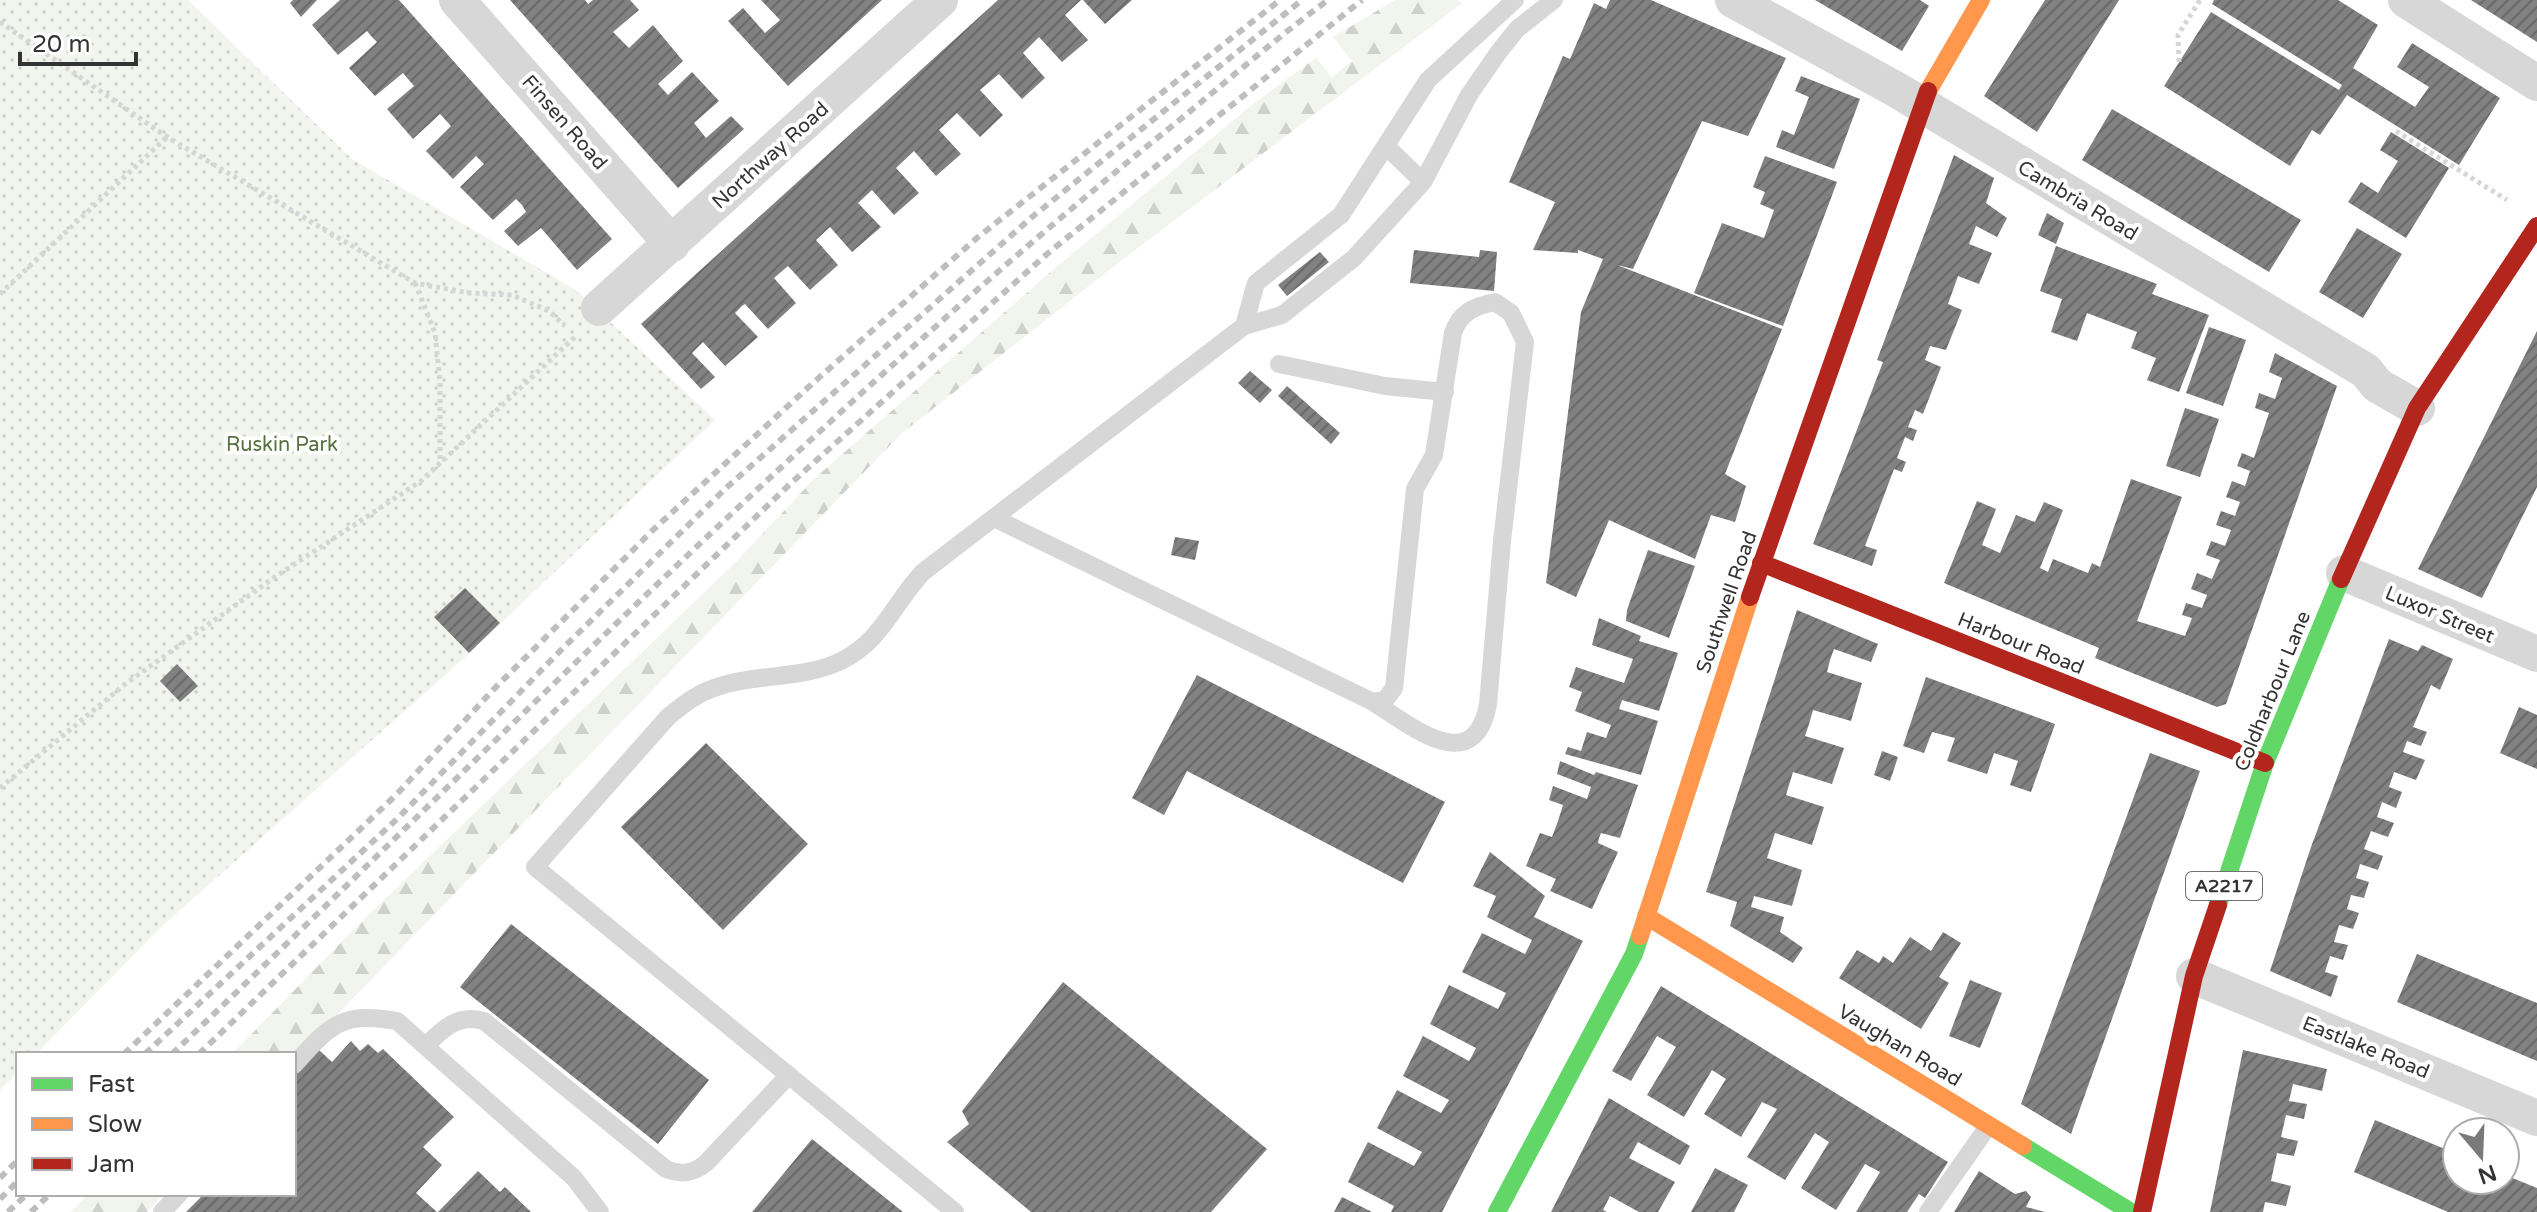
<svg xmlns="http://www.w3.org/2000/svg" width="2537" height="1212" viewBox="0 0 2537 1212" font-family="'Varela Round',sans-serif">
	<style>
		.forest { fill: url(#forest-firs) }
		.park { fill: url(#park-dots) }
		.building { fill: url(#building-hatch) }
		.lines { fill: none; stroke-linecap: round; stroke-linejoin: round }
		.path { stroke: #d6d6d6; stroke-width: 5; stroke-dasharray: 4 4; stroke-linecap: butt }
		.lane { stroke: #d7d7d7; stroke-width: 18 }
		.street { stroke: #d7d7d7; stroke-width: 36 }
		.fast { stroke: #63d668; stroke-width: 18 }
		.slow { stroke: #ff974d; stroke-width: 18 }
		.jam { stroke: #b3261e; stroke-width: 18 }
		.rail { stroke: #bebebe; stroke-width: 6; stroke-dasharray: 8 6; stroke-linecap: butt }
		.labels { text-anchor: middle; stroke-width: 8; stroke-linejoin: round; paint-order: stroke }
		.shield { fill: #fff; stroke: #707070; stroke-width: 2 }
		.shield-label { font-size: 18px; font-weight: bold; fill: #333 }
		.street-label { font-size: 20px; fill: #333; stroke: #fff }
		.park-label { font-size: 20px; fill: #56703f; stroke: #fff }
	</style>
	<defs>
		<pattern id="forest-firs" width="22" height="20" patternUnits="userSpaceOnUse" patternTransform="scale(2)"><rect width="22" height="20" fill="#f1f5ed"/><path d="M5 1l3.5 6h-7zM16 11l3.5 6h-7z" fill="#cfd2cc"/></pattern>
		<pattern id="park-dots" width="8" height="8" patternUnits="userSpaceOnUse" patternTransform="scale(2)"><rect width="8" height="8" fill="#f1f5ed"/><path d="M2 2h.1M6 6h.1" fill="none" stroke="#cfd2cc" stroke-width="1.8" stroke-linecap="round"/></pattern>
		<pattern id="building-hatch" width="6" height="6" patternUnits="userSpaceOnUse" patternTransform="scale(2)"><rect width="6" height="6" fill="#818181"/><path d="M-1 1l2-2M0 6l6-6M5 7l2-2" fill="none" stroke="#6a6a6a"/></pattern>
	</defs>
	<rect width="100%" height="100%" fill="#fff"/>
	<path class="forest" d="M1395,0H1457L1462,3L1118,263L901,434L294,1059V1054H232L362,921L736,562L815,478L1053,270L1253,104L1316,58L1332,77L1352,61L1333,37Z
		M89,1194H164L147,1212H70Z"/>
	<path class="park" d="M0,0H188L352,159L576,290L715,420L462,660L160,928L36,1054H18V1072L0,1090Z"/>
	<path class="building" d="M293,0H317L301,17L290,3Z
		M340,0H399L612,239L577,270L541,228L518,246L504,231L526,212L522,205L516,199L493,220L460,187L484,164L476,156L453,179L426,151L451,126L440,114L413,139L387,109L414,86L403,73L375,96L349,68L377,42L371,36L367,31L338,55L312,25Z
		M510,0H585L588,4L593,0H630L639,10L613,32L629,48L653,25L683,61L658,84L668,95L692,72L719,101L694,123L706,138L731,116L744,129L678,188Z
		M761,0H882L788,86L728,21L743,8L765,33L780,20Z
		M998,0H1081L1065,15L1088,40L1062,62L1039,37L1023,53L1045,78L1022,99L999,74L980,90L1003,115L980,137L957,113L939,130L961,154L936,176L914,151L896,168L919,193L894,215L872,190L858,203L881,227L852,252L830,227L816,240L838,265L810,290L788,266L774,278L796,303L768,329L745,304L742,306L735,313L758,337L725,366L703,342L692,353L715,377L701,389L641,324Z
		M1083,0H1132L1105,24Z
		M1610,0H1651L1786,58L1748,136L1702,121L1633,269L1617,265L1782,329L1725,474L1746,486L1735,522L1711,515L1695,559L1609,520L1576,597L1546,583L1581,312L1603,259L1578,250V253L1533,250L1555,202L1509,182L1563,56L1570,59L1594,3L1606,9Z
		M1815,0H1920L1929,6L1902,51Z
		M2045,0H2119L2037,132L1984,96Z
		M2214,0H2338L2378,25L2353,68L2415,107L2429,87L2397,67L2412,43L2500,98L2459,165L2347,95L2320,135L2312,130L2290,166L2164,86L2211,12L2339,90L2342,85L2212,4Z
		M2471,0H2537V42Z
		M1801,76L1860,99L1834,169L1776,147L1782,130L1794,135L1809,97L1795,91Z
		M2112,109L2301,220L2269,272L2082,160Z
		M2391,132L2449,168L2406,238L2348,202L2361,182L2378,193L2398,161L2380,150Z
		M1954,155L1994,178L1986,203L2007,218L1997,237L1976,226L1969,244L1992,253L1979,284L1958,276L1948,304L1962,310L1946,350L1930,346L1925,360L1941,367L1923,414L1915,410L1908,427L1917,430L1913,441L1905,437L1897,458L1906,462L1902,472L1894,469L1865,546L1877,550L1872,566L1813,544L1883,362L1877,360Z
		M1765,156L1837,182L1783,326L1694,293L1722,223L1764,238L1774,210L1760,204L1765,192L1753,187Z
		M2047,213L2064,223L2056,244L2038,235Z
		M2357,228L2402,254L2363,318L2319,292Z
		M2056,246L2157,284L2152,294L2209,315L2179,392L2147,380L2156,358L2131,348L2137,332L2087,313L2077,341L2051,332L2062,299L2040,291Z
		M1414,250L1479,257L1480,250L1497,252L1494,291L1410,283Z
		M1320,252L1329,262L1287,296L1278,285Z
		M2209,327L2246,340L2223,406L2186,393Z
		M2537,331V487L2482,598L2418,569Z
		M2275,353L2337,386L2226,704L2217,707L2095,658L2099,648L1944,583L1977,501L1996,509L1982,545L2000,553L2016,515L2035,522L2044,502L2063,510L2040,568L2048,572L2053,559L2088,573L2092,563L2100,567L2131,479L2182,497L2137,621L2185,636L2192,618L2182,615L2186,603L2202,608L2207,595L2191,589L2197,573L2212,579L2220,560L2206,555L2211,541L2225,546L2231,530L2216,525L2221,511L2235,516L2240,502L2226,497L2232,481L2245,486L2250,471L2237,466L2242,453L2254,458L2269,413L2255,408L2259,393L2275,399L2282,378L2269,372Z
		M1250,371L1272,390L1260,403L1238,383Z
		M1287,386L1340,433L1331,444L1278,396Z
		M2185,408L2219,419L2200,477L2166,466Z
		M1175,537L1199,541L1195,560L1171,555Z
		M1648,550L1695,566L1669,638L1626,621L1627,610Z
		M465,588L500,623L469,653L434,617Z
		M1797,610L1878,644L1871,662L1834,649L1830,660L1827,672L1862,683L1851,721L1813,710L1809,724L1805,736L1844,748L1832,784L1793,772L1786,795L1824,807L1812,845L1775,833L1767,858L1802,870L1792,906L1754,896L1751,907L1784,917L1780,932L1803,948L1793,963L1730,926L1737,902L1706,892Z
		M1599,618L1641,636L1639,641L1678,653L1659,711L1622,700L1619,709L1658,721L1641,775L1565,754L1568,747L1581,751L1587,732L1606,738L1611,725L1575,711L1582,692L1569,687L1576,667L1624,683L1633,659L1592,645Z
		M2389,639L2418,651L2422,645L2453,659L2440,690L2431,685L2413,727L2427,732L2421,746L2407,741L2403,752L2425,760L2416,780L2394,772L2389,787L2402,792L2396,808L2382,802L2377,817L2394,823L2388,837L2371,831L2364,849L2383,856L2378,870L2360,864L2356,878L2369,882L2364,898L2351,895L2347,909L2359,913L2353,929L2339,925L2334,942L2348,945L2343,960L2330,956L2325,972L2338,976L2331,997L2270,971L2311,847Z
		M177,664L198,686L180,702L160,681Z
		M1197,675L1445,802L1403,883L1187,771L1164,815L1132,798Z
		M1926,677L2055,724L2031,792L2010,785L2018,761L1994,753L1987,774L1947,761L1955,738L1932,732L1924,753L1903,746Z
		M2519,707L2537,715V769L2500,753Z
		M706,743L808,844L723,930L621,827Z
		M1882,751L1898,757L1890,781L1874,775Z
		M2150,753L2200,771L2071,1134L2021,1104Z
		M1560,761L1594,775L1596,772L1638,785L1620,838L1601,833L1599,838L1598,843L1618,852L1592,909L1550,891L1556,879L1526,866L1540,833L1552,837L1558,821L1563,805L1549,800L1553,786L1587,799L1591,787L1557,774Z
		M1490,852L1545,896L1534,917L1583,941L1442,1212H1391L1394,1206L1348,1182L1357,1163L1368,1142L1414,1166L1422,1152L1377,1128L1397,1090L1441,1113L1449,1100L1403,1076L1423,1036L1469,1061L1472,1056L1476,1048L1430,1024L1449,985L1498,1009L1506,993L1462,972L1482,933L1525,954L1532,940L1487,917L1496,896L1473,886Z
		M511,924L709,1080L658,1144L460,987Z
		M1943,932L1961,943L1939,977L1949,983L1921,1029L1839,978L1857,950L1879,963L1883,956L1893,963L1910,937L1931,951Z
		M2417,954L2537,1003V1061L2397,1002Z
		M1970,980L2002,993L1980,1048L1949,1036Z
		M1063,982L1267,1149L1211,1212H1031L947,1142L969,1124L962,1111Z
		M1661,986L1948,1162L1925,1198L1919,1194L1907,1212H1856L1880,1172L1865,1164L1836,1210L1801,1188L1829,1142L1815,1133L1785,1180L1747,1157L1777,1109L1762,1102L1741,1137L1704,1114L1726,1079L1712,1070L1684,1117L1647,1095L1676,1047L1657,1036L1631,1081L1612,1071Z
		M351,1041L360,1051L368,1044L378,1053L383,1049L454,1117L423,1147L442,1165L416,1193L437,1212H186L204,1194H294V1074L318,1049L332,1062Z
		M2243,1050L2327,1069L2322,1091L2293,1084L2289,1101L2307,1104L2304,1119L2286,1115L2281,1137L2298,1141L2294,1156L2277,1153L2271,1181L2291,1186L2286,1206L2265,1202L2263,1212H2210Z
		M1609,1098L1690,1146L1680,1165L1638,1142L1629,1158L1675,1182L1658,1212H1639L1610,1196L1603,1210L1607,1212H1551Z
		M2375,1120L2457,1154V1180H2505V1175L2537,1188V1212H2448L2354,1172Z
		M812,1139L903,1212H752Z
		M1715,1168L1748,1185L1734,1212H1691Z
		M478,1171L500,1192L505,1187L531,1212H438Z
		M1979,1171L2015,1194L2026,1191L2031,1197L2026,1207L2045,1212H1954Z
		M1342,1197L1372,1212H1334Z"/>
	<g class="lines">
		<path class="path" d="M0,22L167,137L415,283L469,293L512,295L549,311L565,326
			M2179,62L2178,35L2200,0
			M2396,131L2507,200
			M415,283L435,333L440,381V462
			M0,294L167,137
			M0,788L124,685L272,579L421,481L577,335"/>
		<path class="lane" d="M1386,146L1423,182
			M1495,302L1511,313L1525,342L1502,541L1488,704C1474,780 1410,725 1373,702L1385,700L1394,688L1415,489L1434,455L1453,333C1460,312 1475,306 1495,302Z
			M1244,326L1256,283L1341,215L1428,80L1515,0
			M1279,364L1385,386L1445,392
			M994,518L1373,702
			M426,1046C442,1029 459,1013 484,1021L666,1169C681,1175 693,1174 706,1163L789,1075
			M294,1065C330,1025 342,1011 397,1021L574,1178L600,1212
			M162,1212L179,1194
			M955,1212L535,867L668,717C683,705 696,694 714,688C754,673 802,680 841,661C882,641 893,604 923,572L1244,326L1282,315L1354,258L1423,182L1469,95L1498,53L1517,29L1554,0
			M1928,1212L1989,1125"/>
		<path class="street" d="M457,0L672,244
			M1733,0L1897,90L2366,371L2377,385L2417,408
			M2406,0L2537,83
			M599,308L940,0
			M2344,573L2537,654
			M2194,976L2537,1118"/>
		<path class="fast" d="M2218,905L2265,763L2341,579
			M2023,1146L2131,1212
			M1497,1212L1634,954L1640,936"/>
		<path class="slow" d="M1928,91L1981,0
			M1646,916L2023,1146
			M1640,936L1750,597"/>
		<path class="jam" d="M1761,563L2265,763
			M2341,579L2417,408L2537,226
			M1750,597L1928,91
			M2142,1212L2194,976L2218,905"/>
		<path class="rail" d="M124,1054L396,795L492,691L654,529L813,383L978,237L1280,0
			M145,1054L398,818L559,652L725,489L1032,217L1302,0
			M172,1054C495,746 804,425 1151,143C1210,96 1267,45 1328,0
			M199,1054L790,484L1047,254L1362,0
			M0,1178L18,1160
			M0,1199L18,1181
			M8,1212L27,1194
			M31,1212L50,1194"/>
	</g>
	<g class="labels">
		<rect class="shield" x="2186" y="872" width="76" height="28" rx="6"/>
		<g class="shield-label">
			<text x="2224" y="892">A2217</text>
		</g>
		<g class="street-label">
			<text transform="translate(565 122) rotate(49)" y="7">Finsen Road</text>
			<text transform="translate(770 155) rotate(-42)" y="7">Northway Road</text>
			<text transform="translate(2078 200) rotate(31)" y="7">Cambria Road</text>
			<text transform="translate(1726 602) rotate(-71)" y="7">Southwell Road</text>
			<text transform="translate(2440 614) rotate(23)" y="7">Luxor Street</text>
			<text transform="translate(2021 643) rotate(22)" y="7">Harbour Road</text>
			<text transform="translate(2272 691) rotate(-68)" y="7">Coldharbour Lane</text>
			<text transform="translate(1900 1045) rotate(31)" y="7">Vaughan Road</text>
			<text transform="translate(2366 1047) rotate(22)" y="7">Eastlake Road</text>
		</g>
		<g class="park-label">
			<text x="282" y="451">Ruskin Park</text>
		</g>
	</g>
	<rect x="16" y="1052" width="280" height="144" fill="#ffffff" stroke="#adadad" stroke-width="2"/>
	<rect x="32" y="1078" width="40" height="12" fill="#63d668" stroke="#adadad" stroke-width="2"/>
	<text x="88" y="1092" font-size="24" fill="#333333">Fast</text>
	<rect x="32" y="1118" width="40" height="12" fill="#ff974d" stroke="#adadad" stroke-width="2"/>
	<text x="88" y="1132" font-size="24" fill="#333333">Slow</text>
	<rect x="32" y="1158" width="40" height="12" fill="#b3261e" stroke="#adadad" stroke-width="2"/>
	<text x="88" y="1172" font-size="24" fill="#333333">Jam</text>
	<g transform="translate(2481 1156) rotate(161)"><circle r="38" fill="#ffffff" stroke="#adadad" stroke-width="2"/>
	<path d="M0-6L14 30L0 20L-14 30Z" fill="#7a7a7a"/>
	<text y="-12" font-size="22" font-weight="bold" text-anchor="middle" fill="#333333">N</text>
	</g>
	<path d="M20 52v12h116v-12" fill="none" stroke="#333333" stroke-width="4"/>
	<text x="32" y="52" font-size="24" fill="#333333" stroke="#ffffff" stroke-width="6" paint-order="stroke">20 m</text>
</svg>
